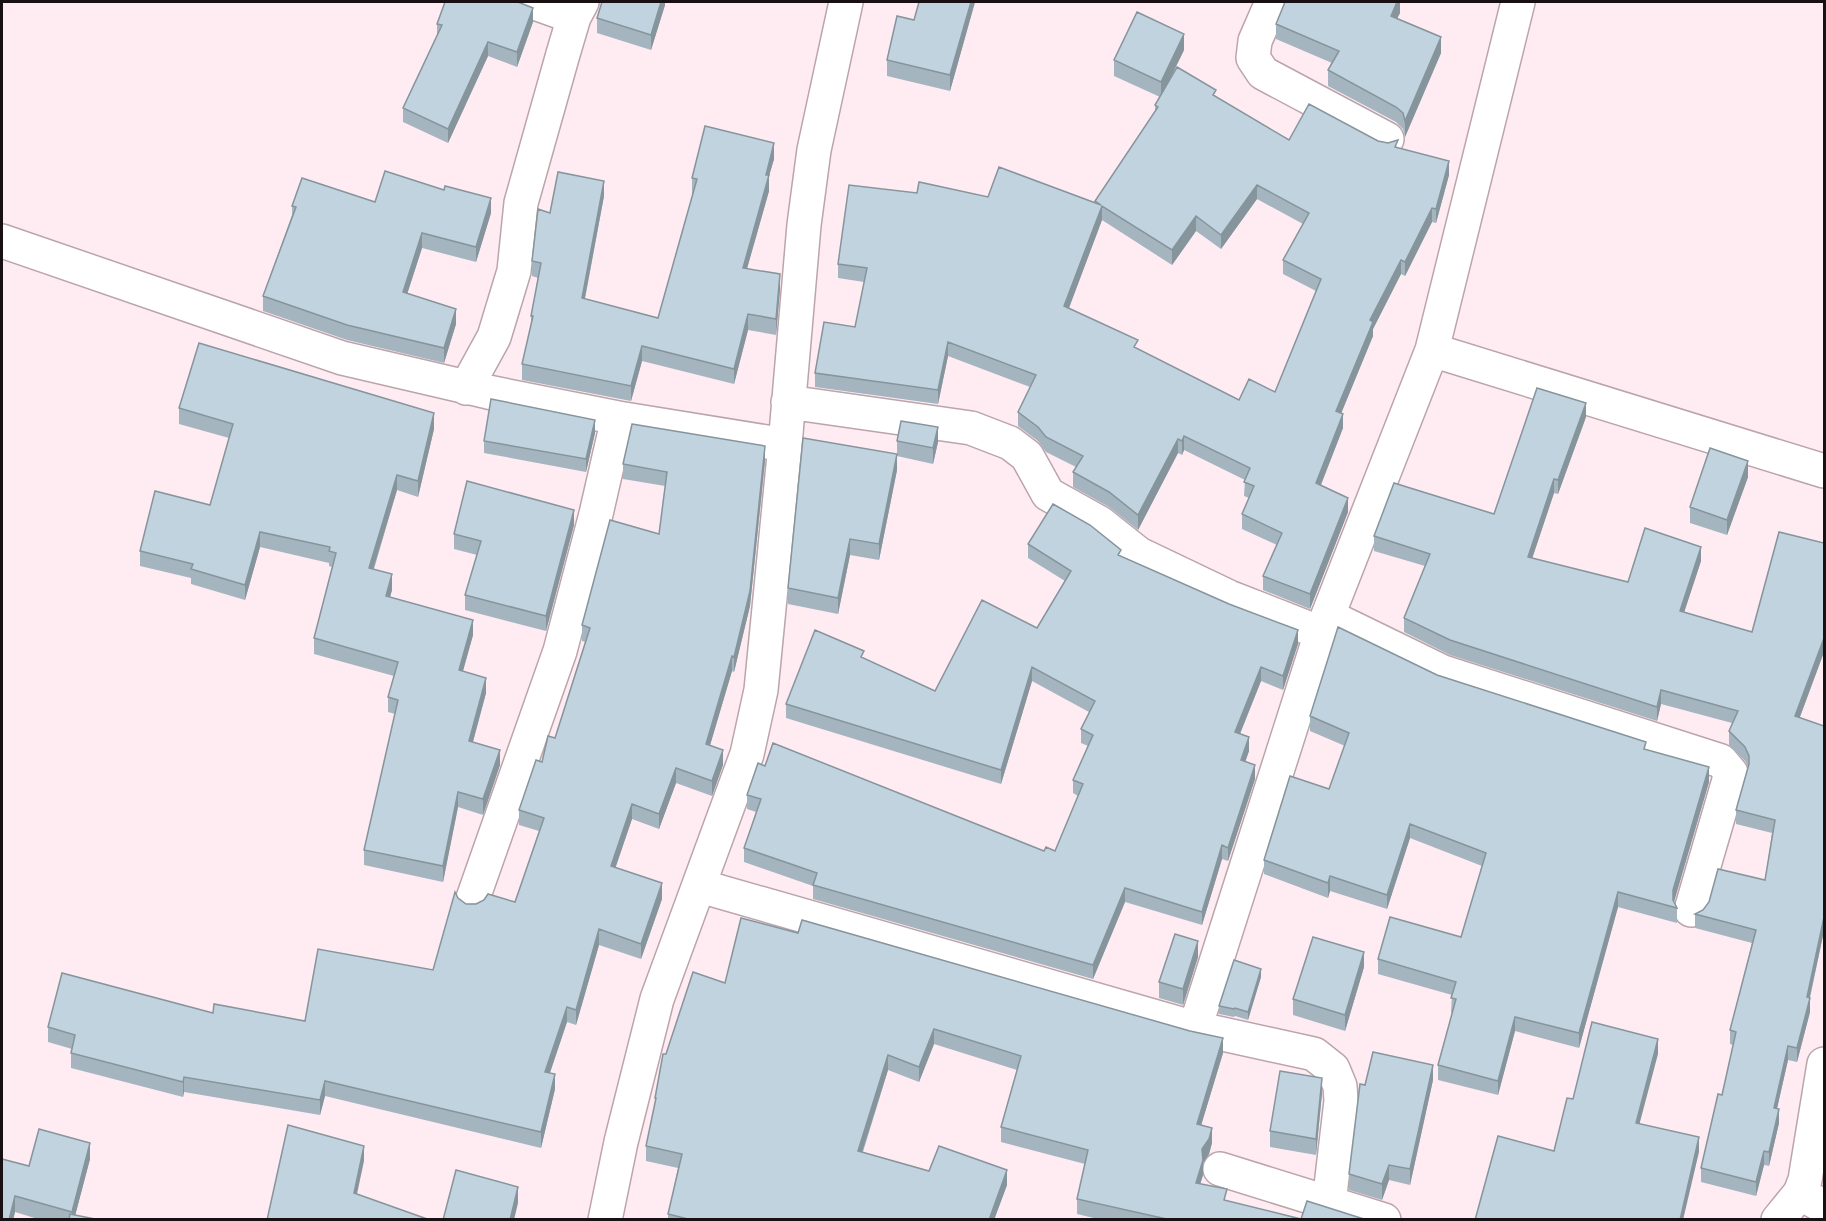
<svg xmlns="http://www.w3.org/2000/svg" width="1826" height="1221" viewBox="0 0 1826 1221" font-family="'Noto Sans',sans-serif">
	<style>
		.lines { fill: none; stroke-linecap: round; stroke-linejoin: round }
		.minor-casing { stroke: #bba5ab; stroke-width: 36 }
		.minor { stroke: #fff; stroke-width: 33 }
		.wall { fill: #a5b5c0; fill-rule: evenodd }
		.shaded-wall { fill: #86949c }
		.building { fill: #c0d3df; stroke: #86949c; stroke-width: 1.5; fill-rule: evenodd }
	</style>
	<rect width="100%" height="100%" fill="#ffecf2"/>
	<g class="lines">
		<defs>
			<path id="minor" d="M532,2L574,17
				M1272,2L1255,41L1253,58L1263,73L1387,139
				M2,241L342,358L488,392L618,418L785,445
				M1432,350L1824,471
				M466,388L494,337L514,271L521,203L563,54L574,17L582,2
				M788,402L971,428L1010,443L1027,456L1048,494L1100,523L1139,554L1229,597L1321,633
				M1328,616L1443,672L1721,761L1731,773L1691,910
				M700,886L1195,1028L1314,1054L1333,1069L1340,1086L1341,1101L1329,1203
				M472,901L560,651L596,514L618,418
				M1195,1028L1321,633L1432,350L1518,2
				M1220,1169L1384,1220
				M1800,1193L1824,1207
				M605,1220L621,1142L657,999L747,754L761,690L785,445L804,225L814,150L846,2
				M1778,1220L1800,1193L1805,1180L1824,1064"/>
		</defs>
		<use href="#minor" class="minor-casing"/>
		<use href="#minor" class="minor"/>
	</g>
	<path class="wall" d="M665,2V5L651,50L597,33V18Z
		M919,2H975L950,91L887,76V60L914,20Z
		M1400,2V13L1397,18L1441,53L1405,137L1403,129L1396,122L1328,86V70L1332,63L1276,39V24Z
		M533,22L517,67L488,56L448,143L403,122V108L437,36V24Z
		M1184,50L1170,79L1216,97L1289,140L1378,141L1398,148L1449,175L1436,223L1432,222L1405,276L1401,274L1373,329V336L1341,413L1343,428L1321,485L1348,512L1310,609L1263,590V576L1277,545L1242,529V514L1249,498L1244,496L1245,480L1184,450L1182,455L1178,453L1138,530L1109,507L1073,487V472L1076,467L1046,452L1038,441L1018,426V412L1030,387L948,356L938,404L815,387V373L855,327L864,282L838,278V264L917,193L1095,203V201L1155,112V105L1160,97L1114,76V60ZM1257,199L1303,224L1283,260V274L1316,291L1275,392L1239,400L1138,349L1069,308L1102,220L1172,265L1196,231L1221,249Z
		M774,159L769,176V191L747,268L780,290L776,335L748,330L734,384L642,361L631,401L522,380V364L531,327V316L538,278L532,276V261L550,213L604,196L585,299L658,318L693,194H692V178Z
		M375,202L491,213L476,262L422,248L407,294L456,324L444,363L347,340L263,311V296L292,215V206Z
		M179,408L434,429L418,497L397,490L374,569L392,590L390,597L473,635L463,671L486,693L473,742L500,765L483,815L458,807L443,882L364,865V850L395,714L388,712V697L394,676L314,654V638L332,567L329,566V563L260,547L245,600L191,584V578L140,566V551L210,505L229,438L179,424Z
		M1586,417L1558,494L1554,493L1532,558L1628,582L1701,561L1684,612L1752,632L1824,652L1800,717L1824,931L1810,998V1012L1797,1062L1788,1060L1777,1108L1779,1123L1769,1166L1764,1165L1756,1196L1701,1182V1168L1722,1095L1733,1045L1730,1044V1030L1752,943L1695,928V914L1765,880L1772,833L1736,824V810L1748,767L1745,761L1729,745V731L1732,723L1661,704L1657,721L1450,655L1404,632V618L1425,566L1374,551V536L1494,514Z
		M595,433L586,472L484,453V441Z
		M897,441L938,442L933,464L897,456V470L879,560L850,555L838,614L788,604V588L897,454Z
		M765,461L750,606L734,672L732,671L710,745L723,765L712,796L676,783L659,829L632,819L615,868L662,899L641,959L599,945L576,1025L567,1022L550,1073L555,1089L541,1148L325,1096L320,1115L184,1092L183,1097L71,1068V1053L72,1049L48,1042V1027L213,1013L305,1021L433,970L458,898L466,904L515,902L539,831L519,825V810L542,762L555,738L585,642L582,641V625L659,534L665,486L623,479V464Z
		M1748,477L1727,535L1690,523V507Z
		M574,525L546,631L465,610V595L477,555L454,549V534Z
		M1028,544L1121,556L1298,644L1283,690L1261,681L1240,734L1249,751L1245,762L1255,779L1228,861L1222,859L1202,925L1125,902L1093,979L813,899V886L744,862V848L756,812L747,809V795L1044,851H1055L1078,796L1073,793V780L1088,746L1081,743V729L1089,712L1032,681L1001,784L786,718V704L864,658L935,691L1037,628L1065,581L1028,558Z
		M1437,675L1646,750L1709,782L1674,902L1677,908V923L1618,907L1579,1048L1515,1031L1498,1095L1438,1080V1065L1452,1013L1451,1012L1452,995L1378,974V959L1461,937L1482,866L1410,838L1387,909L1330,891L1328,898L1264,874V860L1329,789L1345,746L1310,731V716Z
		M1198,957L1183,1005L1159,998V982Z
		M1364,967L1345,1031L1293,1015V999Z
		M1261,977L1248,1020L1235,1016L1234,1017L1219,1014V1006Z
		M725,983L1223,1053L1201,1125L1212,1143L1209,1154L1203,1163V1175L1200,1184L1227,1201L1301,1219L1367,1220H1102L1077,1214V1199L1085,1164L1001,1142V1127L1017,1070L934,1044L919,1082L888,1070L863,1152L929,1171L1007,1185L994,1220H668V1214L678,1168L646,1161V1146L655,1105V1098L666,1054Z
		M1433,1080L1410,1185L1389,1180L1382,1200L1349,1190V1174L1365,1085Z
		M1322,1093L1316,1155L1270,1147V1131Z
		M90,1159L75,1215L100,1220H41L15,1212L13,1220H2L29,1166Z"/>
	<path class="shaded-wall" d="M661,2H665V5L651,50V35Z
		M971,2H975L950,91V75Z
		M1397,2H1400V13L1391,31V16Z
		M533,8V22L517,67V52Z
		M1184,34V50L1161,97V82Z
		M1441,37V53L1405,137V121Z
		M488,42V56L448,143V129Z
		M774,143V159L769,176V191L743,283V268Z
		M1449,161V175L1436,223V209Z
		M604,181V196L582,313V298Z
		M1257,185V199L1221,249V235Z
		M491,198V213L476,262V247Z
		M1102,206V220L1064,321V306Z
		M1432,208V222L1405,276V262Z
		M1196,216V231L1172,265V250Z
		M422,233V248L403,307V292Z
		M1401,260V274L1373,329V336L1336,426V411L1370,320Z
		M780,274V290L776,335V319Z
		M456,309V324L444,363V348Z
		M748,314V330L734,384V369Z
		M948,342V356L938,404V390Z
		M642,346V361L631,401V386Z
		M1586,403V417L1558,494V480Z
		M434,413V429L418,497V481Z
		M1343,414V428L1316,497V483Z
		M595,420V433L586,472V459Z
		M938,427V442L933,464V448Z
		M1184,436V450L1182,455V441Z
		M1178,439V453L1138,530V515Z
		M765,446V461L750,606L734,672V657Z
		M897,454V470L879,560V544Z
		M1748,461V477L1727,535V520Z
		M397,475V490L369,583V568Z
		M1554,479V493L1528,571V557Z
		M1348,498V512L1310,609V594Z
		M574,510V525L546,631V616Z
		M260,532V547L245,600V585Z
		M850,539V555L838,614V598Z
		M1701,547V561L1680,625V611Z
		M392,574V590L386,611V596Z
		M473,620V635L459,685V670Z
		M1298,630V644L1283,690V676Z
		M1824,638V652L1795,730V716Z
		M732,656V671L706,759V744Z
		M1032,667V681L1001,784V770Z
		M1261,667V681L1235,746V732Z
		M486,678V693L469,756V741Z
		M1661,690V704L1657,721V707Z
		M1249,737V751L1241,774V760Z
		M500,750V765L483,815V799Z
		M723,750V765L712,796V781Z
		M1255,765V779L1228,861V848Z
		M1709,767V782L1673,905V890Z
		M676,768V783L659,829V814Z
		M458,792V807L443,882V866Z
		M632,804V819L611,881V866Z
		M1410,824V838L1387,909V895Z
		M1222,845V859L1202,925V912Z
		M1330,876V891L1328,898V883Z
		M662,883V899L641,959V944Z
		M1125,888V902L1093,979V965Z
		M1618,892V907L1579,1048V1033Z
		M1824,917V931L1807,1009L1810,998V1012L1797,1062V1048Z
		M599,929V945L576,1025V1010Z
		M1198,941V957L1183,1005V989Z
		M1364,952V967L1345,1031V1015Z
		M1261,969V977L1248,1020V1012Z
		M567,1007V1022L545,1087V1072Z
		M1515,1017V1031L1498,1095V1081Z
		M934,1029V1044L919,1082V1067Z
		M1223,1038V1053L1197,1139V1124Z
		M1658,1039V1054L1636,1137V1123Z
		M1788,1046V1060L1774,1122V1108Z
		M888,1055V1070L858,1165V1151Z
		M1433,1065V1080L1410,1185V1169Z
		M555,1074V1089L541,1148V1132Z
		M184,1077V1092L183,1097V1082Z
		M1322,1078V1093L1316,1155V1139Z
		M325,1081V1096L320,1115V1100Z
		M1779,1109V1123L1769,1166V1152Z
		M1212,1128V1143L1209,1154L1203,1163V1175L1196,1198V1183L1202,1149Z
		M1699,1137V1152L1683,1220H1680Z
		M90,1143V1159L74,1220H72V1212Z
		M364,1146V1161L354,1208V1193Z
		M1764,1151V1165L1756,1196V1182Z
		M1389,1165V1180L1382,1200V1184Z
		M1007,1170V1185L994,1220H989Z
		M518,1187V1203L514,1220H510Z
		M15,1196V1212L13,1220H9Z"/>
	<path class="building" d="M445,2H518L533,8L517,52L488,42L448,129L403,108L442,25L437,24Z
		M602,2H661L651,35L597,18Z
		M919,2H971L950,75L887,60L897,16L914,20Z
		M1285,2H1397L1391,16L1441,37L1405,121L1403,113L1396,107L1328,70L1339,51L1276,24Z
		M1137,12L1184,34L1161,82L1114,60Z
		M1177,67L1216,90L1213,95L1289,140L1309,104L1378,141L1388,143L1398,140L1395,147L1449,161L1436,209L1432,208L1405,262L1401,260L1370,320L1373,322L1336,411L1343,414L1316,483L1348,498L1310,594L1263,576L1282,533L1242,514L1254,486L1244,482L1250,468L1184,436L1182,441L1178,439L1138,515L1109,492L1073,472L1083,456L1046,437L1038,427L1018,412L1036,375L948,342L938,390L815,373L824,322L855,327L867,268L838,264L849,185L917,193L919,182L988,197L999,167L1101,205L1095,201L1158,107L1155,105ZM1257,185L1309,213L1283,260L1321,279L1275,392L1249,379L1239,400L1134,347L1138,340L1064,306L1102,206L1172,250L1196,216L1221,235Z
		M705,126L774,143L766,175H769L743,268L780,274L776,319L748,314L734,369L642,346L631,386L522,364L533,316H531L541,263L532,261L538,209L550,213L558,172L604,181L582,298L658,318L697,179L692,178Z
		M385,171L444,190L445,186L491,198L476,247L422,233L403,292L456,309L444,348L347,325L263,296L296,207L292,206L302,178L375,202Z
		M199,343L434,413L418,481L397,475L369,568L392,574L386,596L473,620L459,670L486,678L469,741L500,750L483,799L458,792L443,866L364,850L398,700L388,697L398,662L314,638L336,553L329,551L330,547L260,532L245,585L191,569L193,564L140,551L155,491L210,505L233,424L179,408Z
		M1537,388L1586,403L1558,480L1554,479L1528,557L1628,582L1645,528L1701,547L1680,611L1752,632L1779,532L1824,543V638L1795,716L1824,726V917L1807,997L1810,998L1797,1048L1788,1046L1774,1108L1779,1109L1769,1152L1764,1151L1756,1182L1701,1168L1718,1094L1722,1095L1736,1032L1730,1030L1756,930L1695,914L1703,910L1709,902L1718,869L1765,880L1775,820L1736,810L1749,764V756L1745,747L1729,731L1738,711L1661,690L1657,707L1450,640L1404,618L1430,554L1374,536L1394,483L1494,514Z
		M491,399L595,420L586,459L484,441Z
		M901,421L938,427L933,448L897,441Z
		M632,424L765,446L750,591L734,657L732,656L706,744L723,750L712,781L676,768L659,814L632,804L611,866L662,883L641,944L599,929L576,1010L567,1007L545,1072L555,1074L541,1132L325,1081L320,1100L184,1077L183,1082L71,1053L75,1035L48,1027L62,973L213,1013L214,1004L305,1021L318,949L433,970L455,892L458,898L466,904H476L484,900L488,894L515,902L544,818L519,810L536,760L542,762L548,736L555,738L590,628L582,625L610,520L659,534L667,472L623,464Z
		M803,438L897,454L879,544L850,539L838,598L788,588Z
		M1710,448L1748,461L1727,520L1690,507Z
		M467,481L574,510L546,616L465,595L481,541L454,534Z
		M1053,504L1090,525L1121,550L1118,555L1229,604L1298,630L1283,676L1261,667L1235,732L1249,737L1241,760L1255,765L1228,848L1222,845L1202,912L1125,888L1093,965L813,885L817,873L744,848L761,799L747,795L758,763L765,766L773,743L1044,851L1046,847L1055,851L1083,784L1073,780L1093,735L1081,729L1095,701L1032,667L1001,770L786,704L815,630L864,651L861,657L935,691L982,600L1037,628L1071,571L1028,544Z
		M1338,627L1437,675L1646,742L1644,749L1709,767L1673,890V900L1677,908L1618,892L1579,1033L1515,1017L1498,1081L1438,1065L1456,999L1451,998L1456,982L1378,959L1390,917L1461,937L1486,853L1410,824L1387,895L1330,876L1328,883L1264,860L1290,776L1329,789L1349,733L1310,716Z
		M741,918L798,933L802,920L1190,1031L1223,1038L1197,1124L1212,1128L1209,1139L1202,1149L1203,1160L1196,1183L1227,1189L1224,1200L1301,1219L1307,1201L1367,1220H1171L1077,1199L1088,1150L1001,1127L1021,1056L934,1029L919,1067L888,1055L858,1151L929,1171L939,1146L1007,1170L989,1220H692L668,1214L682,1154L646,1146L656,1098H655L663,1054H666L693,972L725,983Z
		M1175,934L1198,941L1183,989L1159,982Z
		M1313,937L1364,952L1345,1015L1293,999Z
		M1234,960L1261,969L1248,1012L1235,1008L1234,1009L1219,1006Z
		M1592,1022L1658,1039L1636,1123L1699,1137L1680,1220H1475L1498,1136L1554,1151L1567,1098L1573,1099Z
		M1373,1052L1433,1065L1410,1169L1389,1165L1382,1184L1349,1174L1360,1084L1365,1085Z
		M1280,1071L1322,1078L1316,1139L1270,1131Z
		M288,1125L364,1146L354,1193L430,1220H267Z
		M39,1129L90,1143L72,1212L15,1196L9,1220H2V1159L29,1166Z
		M456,1170L518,1187L510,1220H443Z
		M70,1214L100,1220H69Z"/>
	<rect width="1826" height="1221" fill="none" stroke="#181012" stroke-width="6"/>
</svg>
